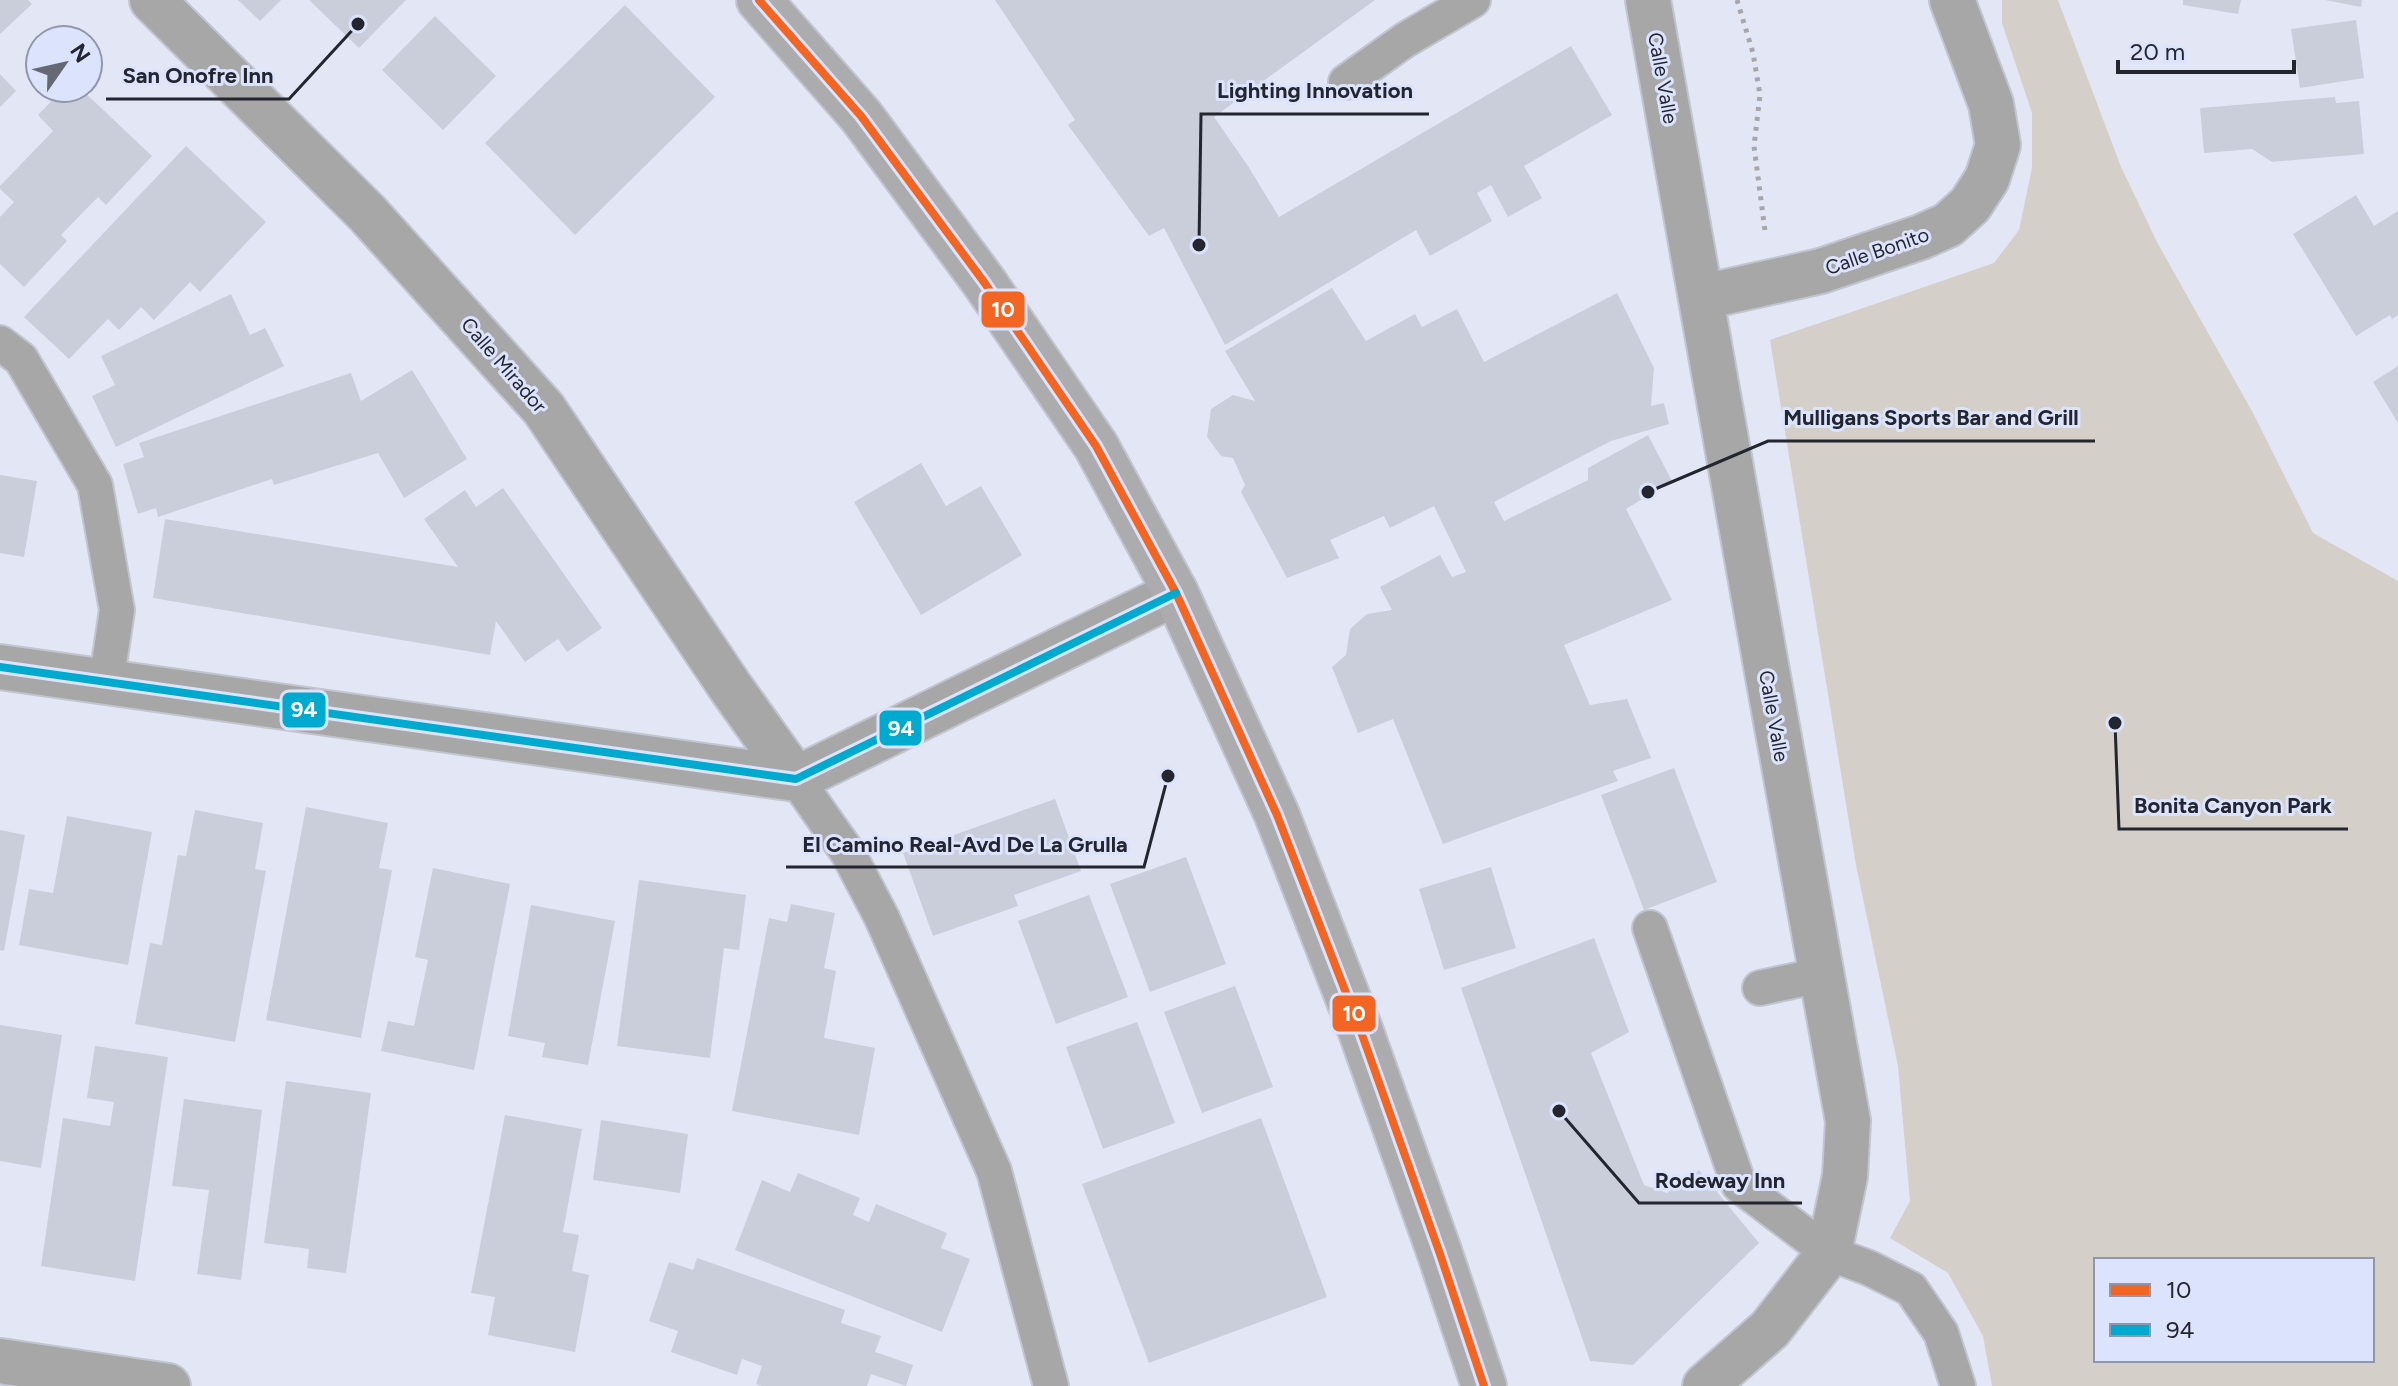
<svg xmlns="http://www.w3.org/2000/svg" width="2398" height="1386" viewBox="0 0 2398 1386" font-family="Figtree,sans-serif">
	<style>
		.green { fill: #d4cfc8; fill-rule: evenodd }
		.building { fill: #cacedb }
		.lines { fill: none; stroke-linecap: round; stroke-linejoin: round }
		.service-casing { stroke: #c2c5d0; stroke-width: 38 }
		.minor-casing { stroke: #c2c5d0; stroke-width: 48 }
		.tertiary-casing { stroke: #c2c5d0; stroke-width: 48 }
		.primary-casing { stroke: #c2c5d0; stroke-width: 48 }
		.path { stroke: #a7a6aa; stroke-width: 5; stroke-dasharray: 4 6; stroke-linecap: butt }
		.service { stroke: #a8a7a8; stroke-width: 34 }
		.minor { stroke: #a8a7a8; stroke-width: 44 }
		.tertiary { stroke: #a8a7a8; stroke-width: 44 }
		.primary { stroke: #acabae; stroke-width: 44 }
		.bus-1-casing { stroke: #dbe3fd; stroke-width: 14 }
		.bus-2-casing { stroke: #dbe3fd; stroke-width: 14 }
		.bus-1 { stroke: #f26522; stroke-width: 8 }
		.bus-2 { stroke: #00a9ce; stroke-width: 8 }
		.labels { text-anchor: middle; stroke-width: 6; stroke-linejoin: round; paint-order: stroke }
		.street-label { font-size: 20px; fill: #23252f; stroke: #dbe3fd }
		.leader { fill: none; stroke: #23252f; stroke-width: 3 }
		.callout-dot { fill: #23252f; stroke: #dbe3fd; stroke-width: 3 }
		.callout-label { font-size: 22px; text-anchor: middle; font-weight: bold; fill: #23252f; stroke: #dbe3fd; stroke-width: 6; stroke-linejoin: round; paint-order: stroke }
		.line-badge { stroke: #dbe3fd; stroke-width: 3 }
		.badge-label { font-size: 22px; text-anchor: middle; font-weight: bold; fill: #fff }
	</style>
	<rect width="100%" height="100%" fill="#e3e7f5"/>
	<path class="green" d="M2002,0H2058L2121,167L2158,244L2253,413L2313,533L2398,581V1386H1992L1983,1336L1948,1273L1890,1238L1910,1201L1898,1066L1856,865L1770,340L1994,263L2019,230L2032,168V113L2002,23ZM2096,1260H2372V1360H2096Z"/>
	<path class="building" d="M0,0H28L32,4L0,34Z
		M238,0H281L260,21Z
		M309,0H406L359,48Z
		M995,0H1375L1214,117L1248,166L1279,217L1571,46L1612,115L1524,166L1542,198L1508,217L1491,185L1477,193L1492,221L1430,256L1416,230L1225,345L1164,228L1149,236L1068,125L1075,120Z
		M2183,0H2241L2238,14L2183,5Z
		M2325,0H2362L2361,7Z
		M625,5L715,97L575,235L485,143Z
		M435,16L496,76L443,130L382,70Z
		M2356,20L2364,78L2300,88L2291,29Z
		M0,74L16,91L0,107Z
		M64,88H80L152,156L106,205L98,197L61,235L67,241L24,287L0,264V217L14,202L0,189V186L53,131L38,115Z
		M2335,97L2336,103L2359,101L2364,154L2272,162L2252,149L2204,153L2200,108Z
		M186,146L266,222L200,292L190,282L154,320L141,307L119,330L108,319L69,359L24,317Z
		M2356,195L2374,226L2398,211V315L2392,319L2390,315L2356,336L2293,234Z
		M1332,288L1366,341L1415,314L1422,327L1457,309L1484,362L1617,293L1654,368L1651,406L1664,403L1669,424L1611,441L1494,502L1504,521L1588,480V468L1648,435L1672,481L1626,509L1672,600L1564,645L1590,705L1627,699L1651,758L1613,771L1618,781L1443,844L1393,719L1358,733L1332,667L1346,655L1350,629L1367,614L1392,610L1380,587L1440,555L1452,577L1466,572L1434,506L1390,528L1384,516L1330,540L1339,558L1287,578L1241,492L1245,485L1233,458L1221,456L1207,437L1211,409L1233,395L1255,401L1225,351Z
		M231,294L250,335L265,328L284,366L116,447L92,396L115,385L101,356Z
		M2398,366V423L2373,382Z
		M412,370L467,459L404,498L378,453L274,485L272,479L158,517L156,508L138,514L123,464L144,457L139,443L351,373L361,401Z
		M921,463L946,506L981,486L1022,555L921,615L854,502Z
		M0,475L37,481L24,557L0,553Z
		M503,488L602,628L567,652L558,639L525,662L496,621L490,655L153,598L165,519L458,567L424,519L465,490L476,507Z
		M1674,768L1717,882L1644,910L1601,795Z
		M1055,799L1081,871L1014,895L1018,906L933,936L903,853Z
		M306,807L388,823L379,868L392,870L361,1038L266,1020Z
		M195,810L263,823L255,869L266,871L235,1042L135,1024L150,943L162,945L178,855L186,856Z
		M67,816L152,832L128,965L19,945L29,889L53,893Z
		M0,830L25,835L4,951L0,950Z
		M1186,857L1226,964L1150,992L1110,884Z
		M1491,867L1516,948L1444,970L1419,889Z
		M433,868L510,884L474,1070L381,1051L388,1021L414,1026L428,960L415,957Z
		M639,880L746,895L739,950L724,948L710,1058L617,1046Z
		M1089,895L1128,997L1056,1024L1018,921Z
		M791,904L835,913L824,968L836,971L824,1038L875,1048L859,1135L732,1111L769,918L787,922Z
		M531,905L615,921L588,1065L542,1057L545,1043L508,1036Z
		M1594,938L1629,1032L1591,1053L1644,1185L1667,1193L1699,1170L1759,1243L1633,1365L1590,1361L1461,988Z
		M1235,986L1273,1087L1202,1113L1164,1012Z
		M1137,1022L1175,1123L1103,1149L1066,1047Z
		M0,1025L62,1035L41,1168L0,1161Z
		M95,1046L168,1057L135,1281L41,1266L63,1118L110,1126L114,1102L87,1098Z
		M286,1081L371,1093L346,1273L307,1268L309,1249L264,1243Z
		M184,1099L262,1110L241,1280L197,1274L209,1190L172,1186Z
		M505,1115L582,1129L563,1232L579,1235L572,1271L589,1275L575,1352L488,1335L495,1297L471,1293Z
		M1261,1118L1327,1297L1149,1363L1082,1184Z
		M601,1120L688,1134L680,1193L593,1180Z
		M798,1173L860,1198L853,1215L869,1222L876,1204L947,1233L941,1248L970,1259L942,1332L735,1250L762,1180L790,1192Z
		M697,1258L845,1310L841,1323L881,1336L875,1352L913,1365L906,1386L871,1374L867,1386H762L756,1384L762,1366L742,1359L737,1375L671,1352L678,1331L649,1321L669,1262L693,1270Z"/>
	<g class="lines">
		<defs>
			<path id="service" d="M1346,82L1405,40L1473,0
				M0,343L21,359L95,485L117,610L106,684
				M796,779L848,853L882,918L994,1171L1051,1386
				M1650,928L1739,1185L1829,1253L1869,1268L1911,1289L1941,1333L1958,1386
				M1760,988L1821,975"/>
			<path id="minor" d="M152,0L367,213L544,409L731,688L796,779
				M1703,297L1821,271L1921,237L1948,225L1970,205L1987,179L1998,145L1991,104L1952,0
				M0,1361L168,1386"/>
			<path id="tertiary" d="M1648,0C1717,373 1778,748 1848,1121L1845,1176L1829,1253L1770,1329L1705,1386
				M0,667L796,779L1176,593"/>
			<path id="primary" d="M759,0L861,116L984,282L1096,446L1176,593L1277,815L1360,1029L1440,1254L1484,1386"/>
		</defs>
		<use href="#service" class="service-casing"/>
		<use href="#minor" class="minor-casing"/>
		<use href="#tertiary" class="tertiary-casing"/>
		<use href="#primary" class="primary-casing"/>
		<path class="path" d="M1737,0L1753,53L1760,95L1754,146L1765,231"/>
		<use href="#service" class="service"/>
		<use href="#minor" class="minor"/>
		<use href="#tertiary" class="tertiary"/>
		<use href="#primary" class="primary"/>
		<defs>
			<path id="bus-1" d="M759,0L861,116L984,282L1096,446L1176,593L1277,815L1360,1029L1440,1254L1484,1386"/>
			<path id="bus-2" d="M0,667L796,779L1176,593"/>
		</defs>
		<use href="#bus-1" class="bus-1-casing"/>
		<use href="#bus-2" class="bus-2-casing"/>
		<use href="#bus-1" class="bus-1"/>
		<use href="#bus-2" class="bus-2"/>
	</g>
	<g class="labels">
		<g class="street-label">
			<text transform="translate(1663 78) rotate(80)" y="7">Calle Valle</text>
			<text transform="translate(1877 251) rotate(-19)" y="7">Calle Bonito</text>
			<text transform="translate(504 365) rotate(49)" y="7">Calle Mirador</text>
			<text transform="translate(1774 716) rotate(80)" y="7">Calle Valle</text>
		</g>
	</g>
	<path class="leader" d="M358 24L289 99H106M1199 245L1201 114H1429M1648 492L1768 441H2095M2115 723L2119 829H2348M1168 776L1144 867H786M1559 1111L1639 1203H1802"/>
	<g class="callout-dot">
		<circle cx="358" cy="24" r="8"/>
		<circle cx="1199" cy="245" r="8"/>
		<circle cx="1648" cy="492" r="8"/>
		<circle cx="2115" cy="723" r="8"/>
		<circle cx="1168" cy="776" r="8"/>
		<circle cx="1559" cy="1111" r="8"/>
	</g>
	<g class="callout-label">
		<text x="198" y="83">San Onofre Inn</text>
		<text x="1315" y="98">Lighting Innovation</text>
		<text x="1931" y="425">Mulligans Sports Bar and Grill</text>
		<text x="2233" y="813">Bonita Canyon Park</text>
		<text x="965" y="852">El Camino Real-Avd De La Grulla</text>
		<text x="1720" y="1188">Rodeway Inn</text>
	</g>
	<g class="line-badge">
		<rect x="980" y="290" width="46" height="39" rx="8" fill="#f26522"/>
		<rect x="281" y="691" width="46" height="38" rx="8" fill="#00a9ce"/>
		<rect x="878" y="709" width="45" height="38" rx="8" fill="#00a9ce"/>
		<rect x="1331" y="994" width="46" height="39" rx="8" fill="#f26522"/>
	</g>
	<g class="badge-label">
		<text x="1003" y="317">10</text>
		<text x="304" y="717">94</text>
		<text x="901" y="736">94</text>
		<text x="1354" y="1021">10</text>
	</g>
	<rect x="2094" y="1258" width="280" height="104" fill="#dbe3fd" stroke="#9197ab" stroke-width="2"/>
	<rect x="2110" y="1284" width="40" height="12" fill="#f26522" stroke="#9197ab" stroke-width="2"/>
	<text x="2166" y="1298" font-size="24" fill="#23252f">10</text>
	<rect x="2110" y="1324" width="40" height="12" fill="#00a9ce" stroke="#9197ab" stroke-width="2"/>
	<text x="2166" y="1338" font-size="24" fill="#23252f">94</text>
	<g transform="translate(64 64) rotate(56)"><circle r="38" fill="#dbe3fd" stroke="#9197ab" stroke-width="2"/>
	<path d="M0-6L14 30L0 20L-14 30Z" fill="#666974"/>
	<text y="-12" font-size="22" font-weight="bold" text-anchor="middle" fill="#23252f">N</text>
	</g>
	<path d="M2118 60v12h176v-12" fill="none" stroke="#23252f" stroke-width="4"/>
	<text x="2130" y="60" font-size="24" fill="#23252f" stroke="#dbe3fd" stroke-width="6" paint-order="stroke">20 m</text>
</svg>
